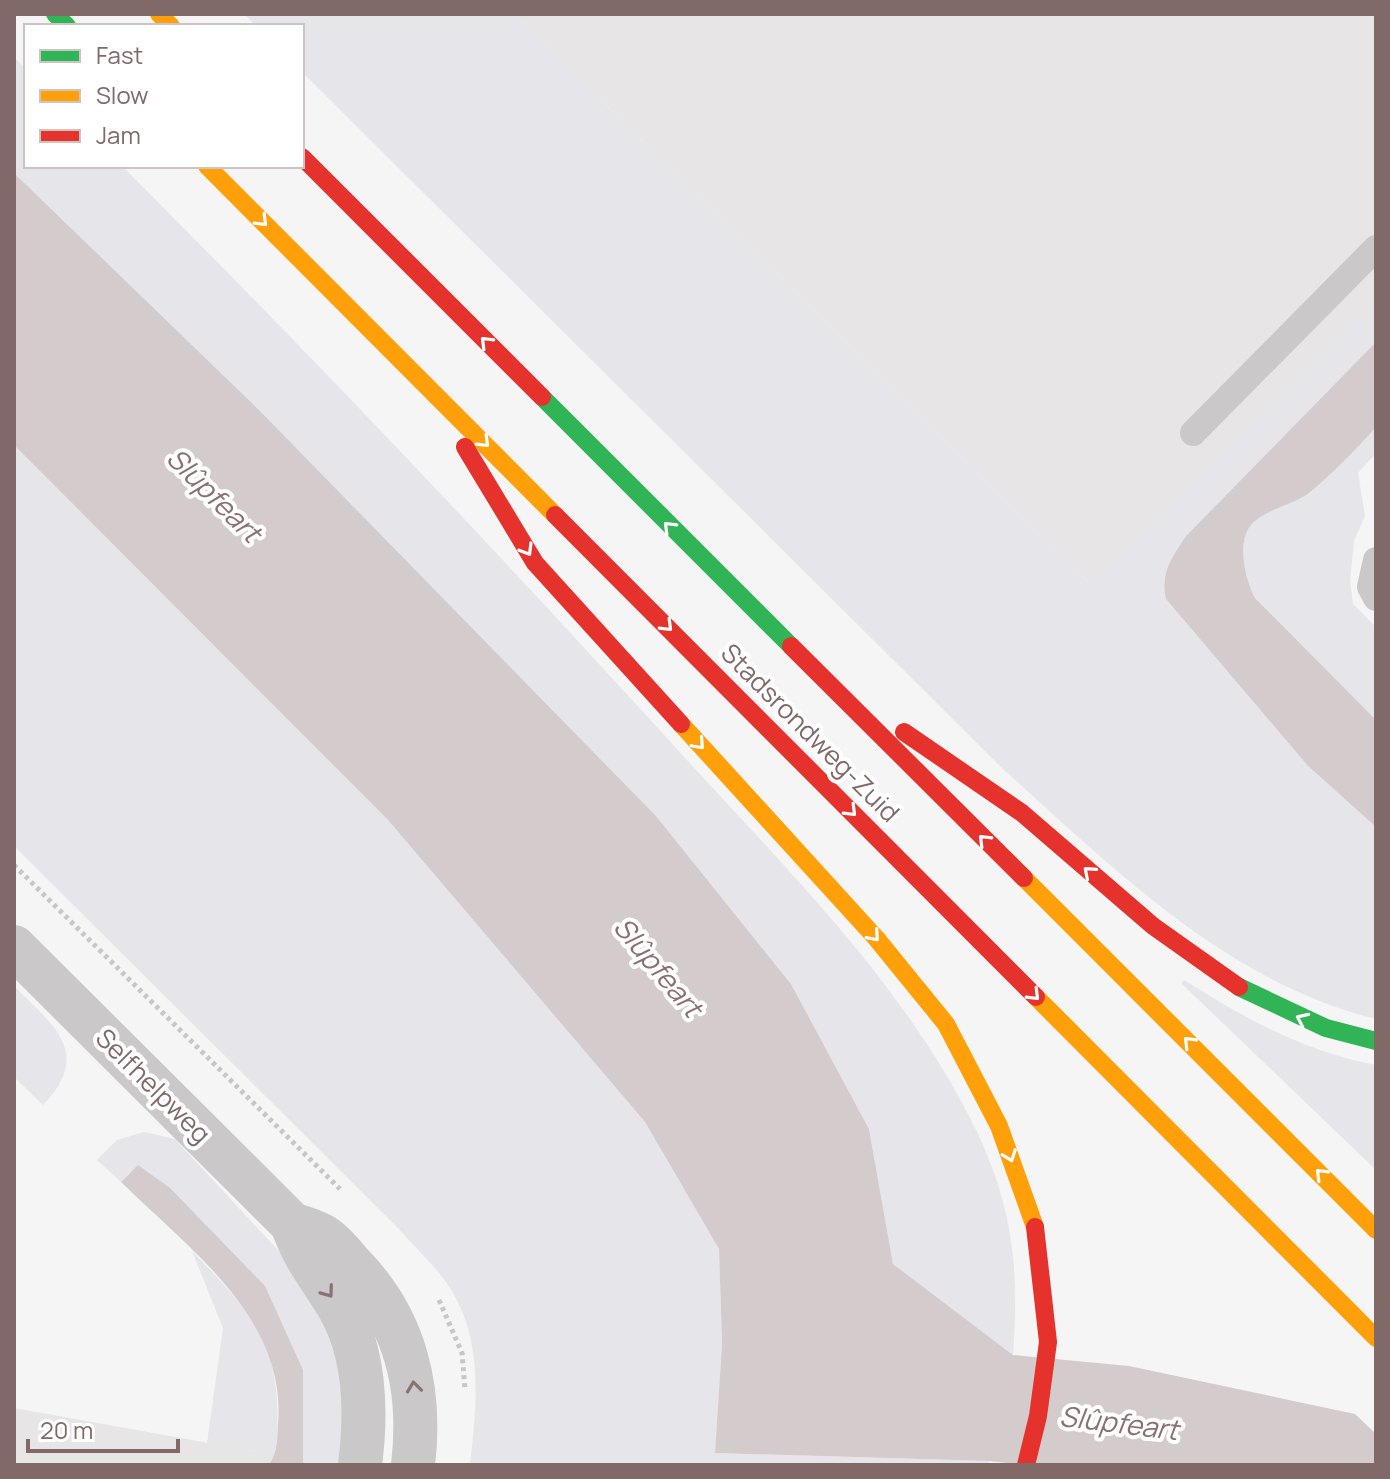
<svg xmlns="http://www.w3.org/2000/svg" width="1390" height="1479" viewBox="0 0 1390 1479" font-family="Manrope,sans-serif">
	<style>
		.built { fill: #e7e5e5 }
		.green { fill: #e6e5e9 }
		.water { fill: #d4cbcd }
		.lines { fill: none; stroke-linecap: round; stroke-linejoin: round }
		.path { stroke: #c8c6c6; stroke-width: 5; stroke-dasharray: 4 4; stroke-linecap: butt }
		.lane { stroke: #cac8c8; stroke-width: 26 }
		.street { stroke: #cac8c8; stroke-width: 44 }
		.fast { stroke: #30b455; stroke-width: 18 }
		.slow { stroke: #ff9f0a; stroke-width: 18 }
		.jam { stroke: #e5322d; stroke-width: 18 }
		.oneway { stroke: #fff }
		.oneway2 { stroke: #887272 }
		.labels { text-anchor: middle; stroke-width: 8; stroke-linejoin: round; paint-order: stroke }
		.street-label { font-size: 26px; fill: #816968; stroke: #fff }
		.water-label { font-size: 28px; font-style: italic; fill: #8b6f73; stroke: #fff }
	</style>
	<rect width="100%" height="100%" fill="#f5f5f5"/>
	<path class="built" d="M514,14H1376V342L1225,493L1088,582Z
		M14,1408L276,1455L269,1465H14Z"/>
	<path class="green" d="M244,14H514L1088,582L1113,561L1376,299V342L1186,536C1170,558 1160,573 1166,599L1308,766L1376,827V1019C1228,983 1113,868 1003,769L302,72V26H256Z
		M14,57L26,69V166H122C312,356 496,550 676,748C784,867 907,986 977,1132C1014,1210 1019,1271 1013,1355L893,1264L869,1129L791,984L656,816L258,409L14,173Z
		M1376,427V453L1358,473L1365,516L1354,541L1350,582L1353,604L1376,627V720L1255,598C1245,579 1235,538 1254,522C1270,508 1293,505 1309,493C1332,474 1356,450 1376,427Z
		M14,445L388,820L645,1122L719,1249L722,1343L715,1453L989,1461L988,1465H470C477,1401 485,1334 443,1278C429,1260 412,1244 397,1227L14,846Z
		M1184,980C1246,1019 1303,1051 1376,1065V1170L1181,983Z
		M14,986C54,1026 93,1053 43,1105L14,1077Z
		M144,1132L175,1139L302,1276L340,1358L345,1417L338,1465H303V1370L129,1173L121,1182L97,1160L117,1140Z
		M192,1251C262,1323 284,1351 276,1455L207,1443L223,1328Z"/>
	<path class="water" d="M14,173L258,409L656,816L791,984L869,1129L893,1264L1013,1355L1129,1366L1355,1414L1376,1434V1465H1026L989,1461L715,1453L722,1343L719,1249L645,1122L388,820L14,445Z
		M1376,342V427C1356,450 1332,474 1309,493C1293,505 1270,508 1254,522C1235,538 1245,579 1255,598L1376,720V827L1308,766L1166,599C1160,573 1171,558 1186,536Z
		M138,1165L170,1188L265,1286L303,1370V1465H269C278,1452 277,1439 278,1424C287,1318 189,1249 121,1182Z"/>
	<g class="lines">
		<path class="path" d="M14,865L340,1189
			M439,1300L462,1353L465,1389"/>
		<path class="lane" d="M1193,433L1376,248
			M1376,560L1370,587L1376,598"/>
		<path class="street" d="M14,947L292,1224C305,1260 318,1273 337,1304C366,1352 367,1411 360,1465
			M292,1224C302,1228 317,1231 326,1238C336,1245 344,1256 352,1265C406,1320 422,1390 413,1465"/>
		<path class="fast" d="M55,14L67,26
			M542,397L791,646
			M1239,987L1326,1028L1376,1041"/>
		<path class="slow" d="M159,14L171,26
			M207,166L555,515
			M681,724L876,938L946,1024L999,1126L1035,1227
			M1024,878L1376,1230
			M1036,997L1376,1338"/>
		<path class="jam" d="M302,157L542,397
			M465,447L535,563L681,724
			M555,515L1036,997
			M791,646L1024,878
			M904,732L1022,813L1153,926L1239,987
			M1026,1465L1038,1416L1048,1342L1035,1227"/>
	</g>
	<defs><path id="oneway-chevron" d="M-2-3.5L2.5 0L-2 3.5" fill="none" stroke-width="1.6" stroke-linecap="round" stroke-linejoin="round" transform="scale(2)"/></defs>
	<g class="oneway">
		<use href="#oneway-chevron" transform="translate(262 221) rotate(45)"/>
		<use href="#oneway-chevron" transform="translate(486 342) rotate(-135)"/>
		<use href="#oneway-chevron" transform="translate(484 442) rotate(45)"/>
		<use href="#oneway-chevron" transform="translate(669 527) rotate(-135)"/>
		<use href="#oneway-chevron" transform="translate(527 550) rotate(59)"/>
		<use href="#oneway-chevron" transform="translate(667 626) rotate(45)"/>
		<use href="#oneway-chevron" transform="translate(699 744) rotate(48)"/>
		<use href="#oneway-chevron" transform="translate(851 811) rotate(45)"/>
		<use href="#oneway-chevron" transform="translate(984 840) rotate(-135)"/>
		<use href="#oneway-chevron" transform="translate(1089 872) rotate(-139)"/>
		<use href="#oneway-chevron" transform="translate(874 936) rotate(49)"/>
		<use href="#oneway-chevron" transform="translate(1034 995) rotate(45)"/>
		<use href="#oneway-chevron" transform="translate(1302 1019) rotate(-155)"/>
		<use href="#oneway-chevron" transform="translate(1189 1042) rotate(-135)"/>
		<use href="#oneway-chevron" transform="translate(1010 1156) rotate(70)"/>
		<use href="#oneway-chevron" transform="translate(1321 1174) rotate(-135)"/>
	</g>
	<g class="oneway2">
		<use href="#oneway-chevron" transform="translate(328 1292) rotate(54)"/>
		<use href="#oneway-chevron" transform="translate(414 1387) rotate(-97)"/>
	</g>
	<g class="labels">
		<g class="street-label">
			<text transform="translate(810 733) rotate(45)" y="9">Stadsrondweg-Zuid</text>
			<text transform="translate(153 1086) rotate(45)" y="9">Selfhelpweg</text>
		</g>
		<g class="water-label">
			<text transform="translate(214 495) rotate(45)" y="10">Slûpfeart</text>
			<text transform="translate(658 967) rotate(50)" y="10">Slûpfeart</text>
			<text transform="translate(1119 1423) rotate(7)" y="10">Slûpfeart</text>
		</g>
	</g>
	<rect width="1390" height="1479" fill="none" stroke="#816968" stroke-width="32"/>
	<rect x="24" y="24" width="280" height="144" fill="#ffffff" stroke="#cdc3c3" stroke-width="2"/>
	<rect x="40" y="50" width="40" height="12" fill="#30b455" stroke="#cdc3c3" stroke-width="2"/>
	<text x="96" y="64" font-size="24" fill="#816968">Fast</text>
	<rect x="40" y="90" width="40" height="12" fill="#ff9f0a" stroke="#cdc3c3" stroke-width="2"/>
	<text x="96" y="104" font-size="24" fill="#816968">Slow</text>
	<rect x="40" y="130" width="40" height="12" fill="#e5322d" stroke="#cdc3c3" stroke-width="2"/>
	<text x="96" y="144" font-size="24" fill="#816968">Jam</text>
	<path d="M28 1439v12h150v-12" fill="none" stroke="#816968" stroke-width="4"/>
	<text x="40" y="1439" font-size="24" fill="#816968" stroke="#ffffff" stroke-width="6" paint-order="stroke">20 m</text>
</svg>
